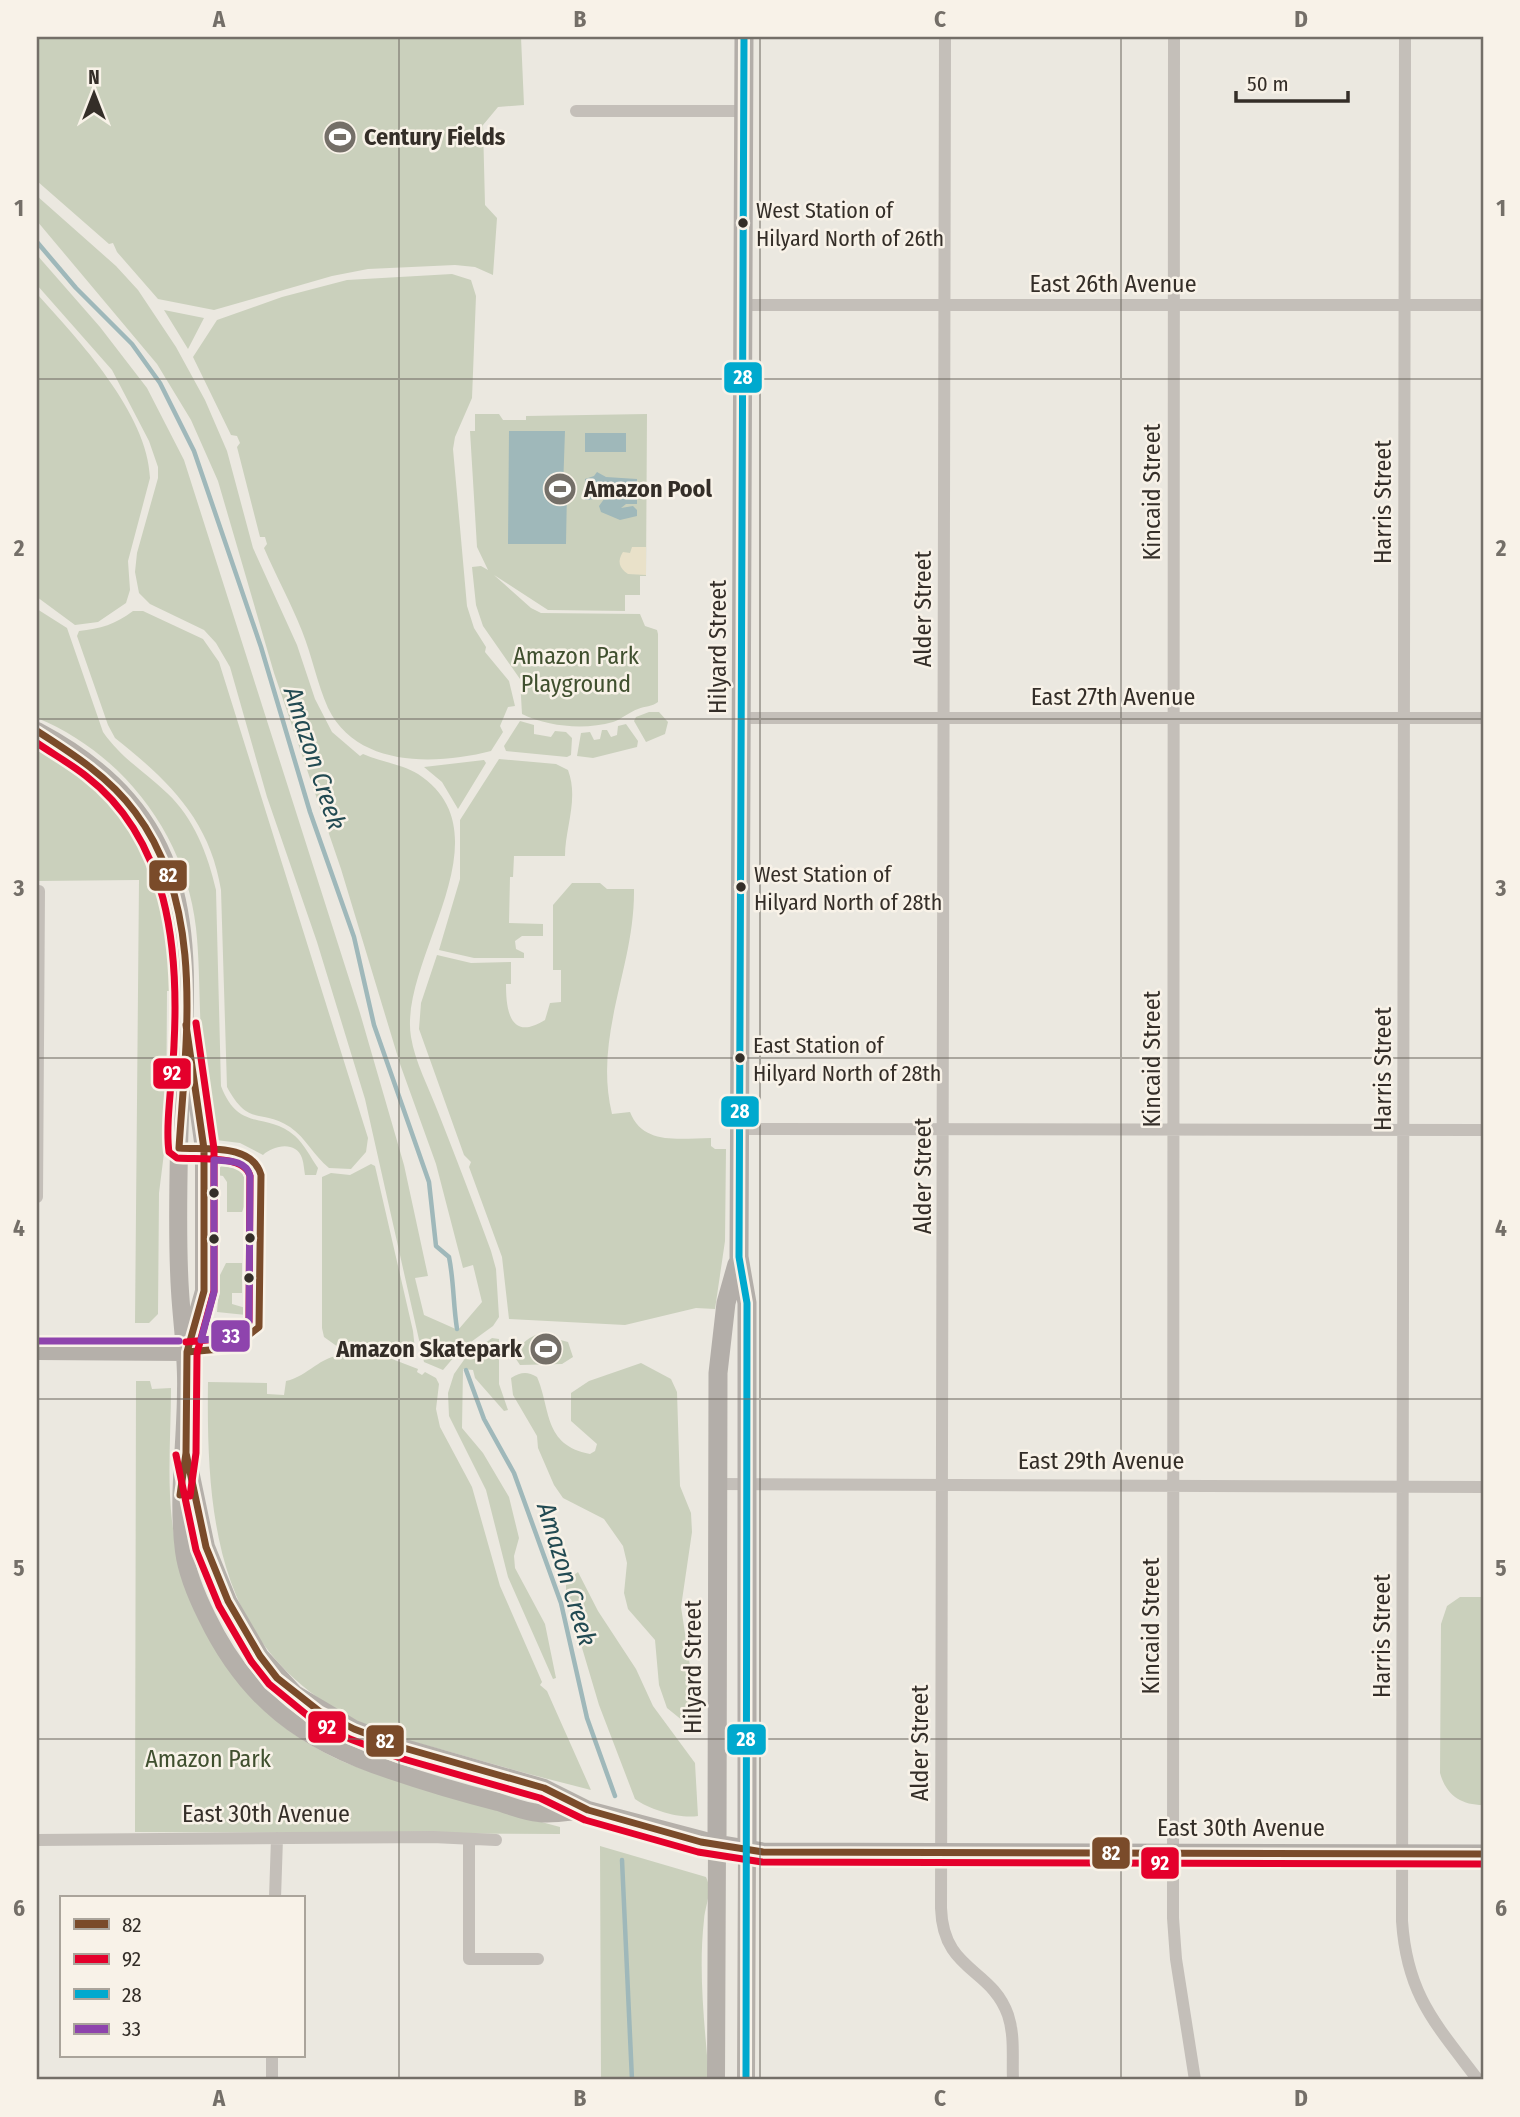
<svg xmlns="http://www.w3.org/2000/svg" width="1520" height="2117" viewBox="0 0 1520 2117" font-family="'Fira Sans Condensed',sans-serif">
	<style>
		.green { fill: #cad0bc }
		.sand { fill: #e9e1c9 }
		.water { fill: #9fb8ba }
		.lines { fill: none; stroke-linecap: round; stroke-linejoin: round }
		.stream { stroke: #9fb8ba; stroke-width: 4.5 }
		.minor { stroke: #c4bfb9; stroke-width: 12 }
		.secondary { stroke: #b5b0aa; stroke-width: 18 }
		.primary { stroke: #b3aea9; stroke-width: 19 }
		.bus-1-casing { stroke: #f8f2e8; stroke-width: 12 }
		.bus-2-casing { stroke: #f8f2e8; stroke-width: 12 }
		.bus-3-casing { stroke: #f8f2e8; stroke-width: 12 }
		.bus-4-casing { stroke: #f8f2e8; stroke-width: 12 }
		.bus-1 { stroke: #7a4b2a; stroke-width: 7 }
		.bus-2 { stroke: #e4002b; stroke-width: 7 }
		.bus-3 { stroke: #00a9ce; stroke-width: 7 }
		.bus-4 { stroke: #8e44ad; stroke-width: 7 }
		.grid { fill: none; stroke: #746f68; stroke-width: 2; stroke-opacity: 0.55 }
		.bus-dot { fill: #342e28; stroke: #f8f2e8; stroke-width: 2.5 }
		.labels { text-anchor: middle; stroke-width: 5; stroke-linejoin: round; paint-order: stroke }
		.bus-label { font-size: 22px; fill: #342e28; stroke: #f8f2e8; text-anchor: start }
		.poi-label { font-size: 24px; font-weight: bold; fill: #342e28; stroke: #f8f2e8; text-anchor: start }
		.street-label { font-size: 24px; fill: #342e28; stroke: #f8f2e8 }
		.park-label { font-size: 24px; fill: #40502f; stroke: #f8f2e8 }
		.water-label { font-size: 26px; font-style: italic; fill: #224a52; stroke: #f8f2e8 }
		.line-badge { stroke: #f8f2e8; stroke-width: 2.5 }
		.badge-label { font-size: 19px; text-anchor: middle; font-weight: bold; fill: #fff }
		.neatline { fill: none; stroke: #746f68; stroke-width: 2.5 }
		.grid-label { font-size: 23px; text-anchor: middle; font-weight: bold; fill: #746f68 }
	</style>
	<rect width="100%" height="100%" fill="#ebe8e0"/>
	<path class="green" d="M37,37H521L524,105L498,107L483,125L485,205L497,218L493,275L475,267L455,265L368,269L332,276L214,310L158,299L117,252L113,243L109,244L37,181Z
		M37,196L116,266L138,290L176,347L205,400L227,451L253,548L297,645L315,699L332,732L360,756L363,754C381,762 402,764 418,774C511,835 398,960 411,1037C415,1062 429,1088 438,1112C456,1158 474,1204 491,1251L496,1269L499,1317L493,1326L460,1350L443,1370L424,1362L365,1099L317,942L267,797L230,667L216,643L204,630L150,604L139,593L135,572L137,553L158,478V467L149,441L112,370L37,285V255L100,327L147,388L184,460L360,1013L404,1165L428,1276L415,1278L424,1315L458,1330L482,1302L473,1265L463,1268L436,1164L400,1064L341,869L274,673L218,481L191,420L157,364L37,221Z
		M452,274L471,280L476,296L472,398L455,437L453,449L467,606L474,628L486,647L485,652L509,681L515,706L508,707L500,726L503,732L491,751C436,765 357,768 328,708C317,683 312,656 302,631C291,603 276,576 264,548L267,544L265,537H260L237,447L240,443L237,436L231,435L193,357L217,320L282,297L347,280Z
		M37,294C78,339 148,414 150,478L128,561L130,590L126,603L98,622L75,625L37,597Z
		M164,310L204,318L188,349Z
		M475,414H499L503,420H526V416L647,414L646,576H640V595H625V611L548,610L494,575L531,608L541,613L640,614L645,626L657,630L658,634V702C652,707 645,706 638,709C629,712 622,719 613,722C585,730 549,727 522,714L520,679L483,626L476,605L472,567L481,566L488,570L477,547L470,431H475Z
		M37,609L67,628L103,732C121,758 145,772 167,793C194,818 208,855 216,890L221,1086C239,1133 266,1111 295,1136C304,1144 311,1158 318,1168L316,1175H305C304,1170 304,1164 302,1158C296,1141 274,1145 263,1155L240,1143L216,1140C207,1119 207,1090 204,1067C198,1021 201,974 196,928C186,836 123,753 37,718Z
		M133,611H143L203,639L219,662L368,1138L366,1152L351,1169L329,1168C314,1156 306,1138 290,1127C261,1108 249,1128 227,1087L221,890C210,820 168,780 115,738L108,725L77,636L79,631C100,629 116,624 133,611Z
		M649,712H659L668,722L665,734L646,742L634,721L636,717Z
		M520,721L534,725V734L551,737L555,731L566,732L572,738L571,755L567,757L506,751L504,746Z
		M626,724L638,741L637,747L593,758L577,756L581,733L590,732L594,740L600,739L602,730H607L611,737L617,735L618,726Z
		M37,750C133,798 171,888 173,991H167L166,1137L159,1193L158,1314L149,1323H135L139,880L37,881Z
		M499,759L556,764L568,770C579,799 565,828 565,856H514L513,877H510L509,923L543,924V936H522L515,941L516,949L524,953V958H474L439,950L460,879V820Z
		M484,760L486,763L458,809L442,782L424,767Z
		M572,883H600L607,889H634C635,968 593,1035 612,1114L630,1112C643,1146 681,1138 711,1138V1146L715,1149H726L725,1241L715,1309L696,1308L625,1325L509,1319L502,1257L469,1167L471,1162L464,1155L419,1029L421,1003L437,955L471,963L511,962V984H506C506,1010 510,1042 545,1020L550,1003L561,1002V970H553V905Z
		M234,1160L248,1167L251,1188L242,1212H227V1182L223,1176L217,1175C219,1165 226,1161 234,1160Z
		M371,1164L375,1166L413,1331L416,1359L380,1348L338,1347L324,1337L322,1328V1177L331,1173L350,1175Z
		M226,1263H242V1293H232V1304L249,1309L246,1315L217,1312L220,1275Z
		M538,1334L568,1342L573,1357L562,1364L520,1365L516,1359C518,1345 526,1339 538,1334Z
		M492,1338L499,1339V1384L508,1410L504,1411L475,1378L473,1370L463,1369L462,1428L483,1453L509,1497L519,1538L514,1556L515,1568L545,1624L556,1678L553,1679L508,1577L486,1490L449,1416L448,1393L454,1374L466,1357Z
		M344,1355L392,1359L418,1369L417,1372L422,1375L425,1372L436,1378L439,1384L436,1409L440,1427L472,1487L500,1586L542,1682L540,1685L547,1691L591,1790C543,1778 495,1765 447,1751C423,1744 398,1739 375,1729C220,1663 206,1531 208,1382L267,1383V1394L284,1395L286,1381C309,1376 319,1356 344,1355Z
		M641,1363L671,1379L677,1392L680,1486L691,1513L692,1532L681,1607L697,1712L688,1725L667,1708L659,1685L655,1640L628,1609L624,1593L627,1563L623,1546L604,1519L563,1498L554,1485L538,1448L537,1436L513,1395L511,1378C521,1372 527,1371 537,1377C551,1409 543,1445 590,1454L595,1451L597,1444L571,1421V1393L589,1381Z
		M136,1381H150L152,1389L171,1388C171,1432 167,1477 172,1521C183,1614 234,1703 318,1749C345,1765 377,1774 407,1783C458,1799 509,1813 560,1827V1834L135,1832Z
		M578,1572L598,1611L636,1669L653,1706L695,1763L698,1816C680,1819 650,1810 635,1799L599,1705L566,1594V1581Z
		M1460,1597H1483V1805C1461,1805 1446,1795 1440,1773L1441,1624L1447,1606Z
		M600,1846L706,1877C713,1892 705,1905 704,1920C698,1973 705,2027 709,2080H601Z"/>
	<path class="sand" d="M632,547H646V575L628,574C619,568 617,561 623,552L630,553Z"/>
	<path class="water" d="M509,431H565L563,489L567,490L566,544H508Z
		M585,433H626V452H585Z
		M597,472L606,477L637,479V504H626L621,508L633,506L637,510V516L620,520L601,512L599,506L610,491L596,499L585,500V479L594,476Z"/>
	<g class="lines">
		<path class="stream" d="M37,242L76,288L132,344L160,383L194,451L261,647L310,812L354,937L374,1025L429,1182L436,1246L449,1257C454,1282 453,1303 457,1329
			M466,1370L484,1419L514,1473L561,1603L587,1718L615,1796
			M622,1860L632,2080"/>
		<path class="minor" d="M945,37L941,1908C943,1972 991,1967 1008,2015C1015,2036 1012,2059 1013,2080
			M1174,37L1173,1918L1176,1959L1195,2080
			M1405,37L1402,1921C1407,1995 1435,2023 1478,2080
			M576,111H743
			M743,305H1483
			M743,718H1483
			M742,1129L1483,1130
			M37,1197L39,891
			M718,1484L1483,1487
			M469,1839V1959H538
			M37,1840L433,1837L496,1840
			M275,1898L277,1838
			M272,2080V2056"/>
		<path class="secondary" d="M37,731C224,830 182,975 179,1150C178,1197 177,1245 180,1291C182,1325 187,1356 186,1390C186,1444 177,1497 184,1551C187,1574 197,1597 207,1617C247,1700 304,1742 390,1770C425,1782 462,1793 498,1802C511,1806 525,1812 539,1813C554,1815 572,1811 588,1810
			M189,1344L204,1291V1149L192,1063
			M37,1351L187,1352
			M189,1466L206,1547L228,1601L260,1656L295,1694L354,1729L404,1748L544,1788L588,1810L717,1844L716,2080
			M746,2080L747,1849"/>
		<path class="primary" d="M744,37L739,1257L747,1303V1849
			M737,1264L726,1303L718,1373L717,1844L763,1852L1483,1854"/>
		<defs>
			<path id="bus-1" d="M37,731C73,754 109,777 135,812C206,906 186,1039 179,1148C206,1150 252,1143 261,1175L259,1327L232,1348L187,1352
				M186,1453L206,1547L228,1601L260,1656L277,1678L319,1711L354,1729L404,1748L544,1788L588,1810L701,1842L763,1852L1483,1854
				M180,1495L186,1453L187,1352L204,1291V1149L186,1025"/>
			<path id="bus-2" d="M37,743C53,754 71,764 86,776C169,840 179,949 174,1045C173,1075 165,1124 169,1152L177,1158C197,1160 244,1154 250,1176L249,1322L228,1338L186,1342
				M176,1455L196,1550L219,1606L251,1661L269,1684L313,1720L350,1739L400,1758L540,1798L585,1820L698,1852L762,1862L1483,1864
				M190,1496L196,1453L197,1353L214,1291V1149L196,1023"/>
			<path id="bus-3" d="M744,37L739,1257L747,1303L746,2080"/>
			<path id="bus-4" d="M214,1160C229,1161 246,1160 250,1176L249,1322L228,1338L201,1340L214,1292Z
				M37,1341H179"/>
		</defs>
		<use href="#bus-1" class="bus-1-casing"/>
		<use href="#bus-2" class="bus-2-casing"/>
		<use href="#bus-3" class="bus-3-casing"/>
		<use href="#bus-4" class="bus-4-casing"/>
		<use href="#bus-1" class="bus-1"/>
		<use href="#bus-2" class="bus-2"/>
		<use href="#bus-3" class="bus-3"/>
		<use href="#bus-4" class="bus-4"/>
	</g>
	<path class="grid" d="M399,37V2080M760,37V2080M1121,37V2080M37,379H1483M37,719H1483M37,1058H1483M37,1399H1483M37,1739H1483"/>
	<defs>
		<symbol id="stadium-disc" viewBox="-11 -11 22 22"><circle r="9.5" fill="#746f68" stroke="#f8f2e8"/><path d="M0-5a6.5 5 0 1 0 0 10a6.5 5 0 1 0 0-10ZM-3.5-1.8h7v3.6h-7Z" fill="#fff"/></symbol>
	</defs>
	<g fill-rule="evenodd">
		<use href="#stadium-disc" x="321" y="118" width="38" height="38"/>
		<use href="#stadium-disc" x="541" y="470" width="38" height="38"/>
		<use href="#stadium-disc" x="527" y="1330" width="38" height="38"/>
	</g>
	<g class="bus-dot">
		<circle cx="743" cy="223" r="6"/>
		<circle cx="741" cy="887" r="6"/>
		<circle cx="740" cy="1058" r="6"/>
		<circle cx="214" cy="1193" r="6"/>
		<circle cx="250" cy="1238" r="6"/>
		<circle cx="214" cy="1239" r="6"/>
		<circle cx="249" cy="1278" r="6"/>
	</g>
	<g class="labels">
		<g class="bus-label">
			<text x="756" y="218">West Station of<tspan x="756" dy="28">Hilyard North of 26th</tspan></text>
			<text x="754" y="882">West Station of<tspan x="754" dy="28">Hilyard North of 28th</tspan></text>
			<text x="753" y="1053">East Station of<tspan x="753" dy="28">Hilyard North of 28th</tspan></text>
		</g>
		<g class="poi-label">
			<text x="364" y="145">Century Fields</text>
			<text x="584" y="497">Amazon Pool</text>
			<text x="522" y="1357" text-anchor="end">Amazon Skatepark</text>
		</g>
		<g class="street-label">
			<text x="1113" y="292">East 26th Avenue</text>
			<text transform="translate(1152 492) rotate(-90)" y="8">Kincaid Street</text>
			<text transform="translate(1383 502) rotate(-90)" y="8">Harris Street</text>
			<text transform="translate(923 609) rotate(-90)" y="8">Alder Street</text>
			<text transform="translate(718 647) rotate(-90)" y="8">Hilyard Street</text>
			<text x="1113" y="705">East 27th Avenue</text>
			<text transform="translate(1152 1059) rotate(-90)" y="8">Kincaid Street</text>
			<text transform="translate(1383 1069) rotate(-90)" y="8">Harris Street</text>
			<text transform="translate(923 1176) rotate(-90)" y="8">Alder Street</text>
			<text x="1101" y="1469">East 29th Avenue</text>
			<text transform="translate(1151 1626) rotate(-90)" y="8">Kincaid Street</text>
			<text transform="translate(1382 1636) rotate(-90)" y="8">Harris Street</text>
			<text transform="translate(693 1667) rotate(-90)" y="8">Hilyard Street</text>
			<text transform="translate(920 1743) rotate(-90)" y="8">Alder Street</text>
			<text x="266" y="1822">East 30th Avenue</text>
			<text x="1241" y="1836">East 30th Avenue</text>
		</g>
		<g class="park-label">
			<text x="576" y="664">Amazon Park<tspan x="576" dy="28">Playground</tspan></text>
			<text x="208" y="1767">Amazon Park</text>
		</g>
		<g class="water-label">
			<text transform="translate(315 758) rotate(72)" y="9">Amazon Creek</text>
			<text transform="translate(567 1574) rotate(73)" y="9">Amazon Creek</text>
		</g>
	</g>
	<g class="line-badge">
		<rect x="723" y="361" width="40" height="33" rx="7" fill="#00a9ce"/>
		<rect x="148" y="859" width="40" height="33" rx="7" fill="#7a4b2a"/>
		<rect x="152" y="1057" width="40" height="33" rx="7" fill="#e4002b"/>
		<rect x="720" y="1095" width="40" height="33" rx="7" fill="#00a9ce"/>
		<rect x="210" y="1319" width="41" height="34" rx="7" fill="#8e44ad"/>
		<rect x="307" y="1710" width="40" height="34" rx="7" fill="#e4002b"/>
		<rect x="726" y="1723" width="41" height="33" rx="7" fill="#00a9ce"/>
		<rect x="365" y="1724" width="40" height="34" rx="7" fill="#7a4b2a"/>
		<rect x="1091" y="1836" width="40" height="34" rx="7" fill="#7a4b2a"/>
		<rect x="1140" y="1846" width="40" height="34" rx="7" fill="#e4002b"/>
	</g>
	<g class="badge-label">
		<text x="743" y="384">28</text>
		<text x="168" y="882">82</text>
		<text x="172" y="1080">92</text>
		<text x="740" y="1118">28</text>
		<text x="231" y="1343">33</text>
		<text x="327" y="1734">92</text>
		<text x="746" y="1746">28</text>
		<text x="385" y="1748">82</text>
		<text x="1111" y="1860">82</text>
		<text x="1160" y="1870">92</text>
	</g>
	<rect width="1520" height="2117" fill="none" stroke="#f8f2e8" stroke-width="77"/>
	<rect x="60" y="1896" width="245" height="161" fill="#f8f2e8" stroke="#aaa49b" stroke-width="2"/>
	<rect x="74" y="1919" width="35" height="10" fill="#7a4b2a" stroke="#aaa49b" stroke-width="2"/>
	<text x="122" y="1932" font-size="21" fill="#342e28">82</text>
	<rect x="74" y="1954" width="35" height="10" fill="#e4002b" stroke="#aaa49b" stroke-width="2"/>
	<text x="122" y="1966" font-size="21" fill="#342e28">92</text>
	<rect x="74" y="1989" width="35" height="10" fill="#00a9ce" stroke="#aaa49b" stroke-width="2"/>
	<text x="122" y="2002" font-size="21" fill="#342e28">28</text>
	<rect x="74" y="2024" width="35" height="10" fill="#8e44ad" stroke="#aaa49b" stroke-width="2"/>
	<text x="122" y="2036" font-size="21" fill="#342e28">33</text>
	<g transform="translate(94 94)" stroke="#f8f2e8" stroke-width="5" paint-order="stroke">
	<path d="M0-5L12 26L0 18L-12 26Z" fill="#342e28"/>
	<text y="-10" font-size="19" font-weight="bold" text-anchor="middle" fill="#342e28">N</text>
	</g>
	<path d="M1236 91v10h112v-10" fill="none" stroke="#342e28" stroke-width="3.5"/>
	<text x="1247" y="91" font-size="21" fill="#342e28" stroke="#f8f2e8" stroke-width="5" paint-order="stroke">50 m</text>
	<rect x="38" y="38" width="1444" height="2040" class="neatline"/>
	<g class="grid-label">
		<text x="219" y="27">A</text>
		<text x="580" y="27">B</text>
		<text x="940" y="27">C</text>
		<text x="1301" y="27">D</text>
		<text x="19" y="216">1</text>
		<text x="1501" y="216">1</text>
		<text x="19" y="556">2</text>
		<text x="1501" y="556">2</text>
		<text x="19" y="896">3</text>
		<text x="1501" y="896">3</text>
		<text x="19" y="1236">4</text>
		<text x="1501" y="1236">4</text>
		<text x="19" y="1576">5</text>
		<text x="1501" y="1576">5</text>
		<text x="19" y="1916">6</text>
		<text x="1501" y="1916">6</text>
		<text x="219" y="2106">A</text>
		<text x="580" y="2106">B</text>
		<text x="940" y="2106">C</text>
		<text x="1301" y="2106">D</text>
	</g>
</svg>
